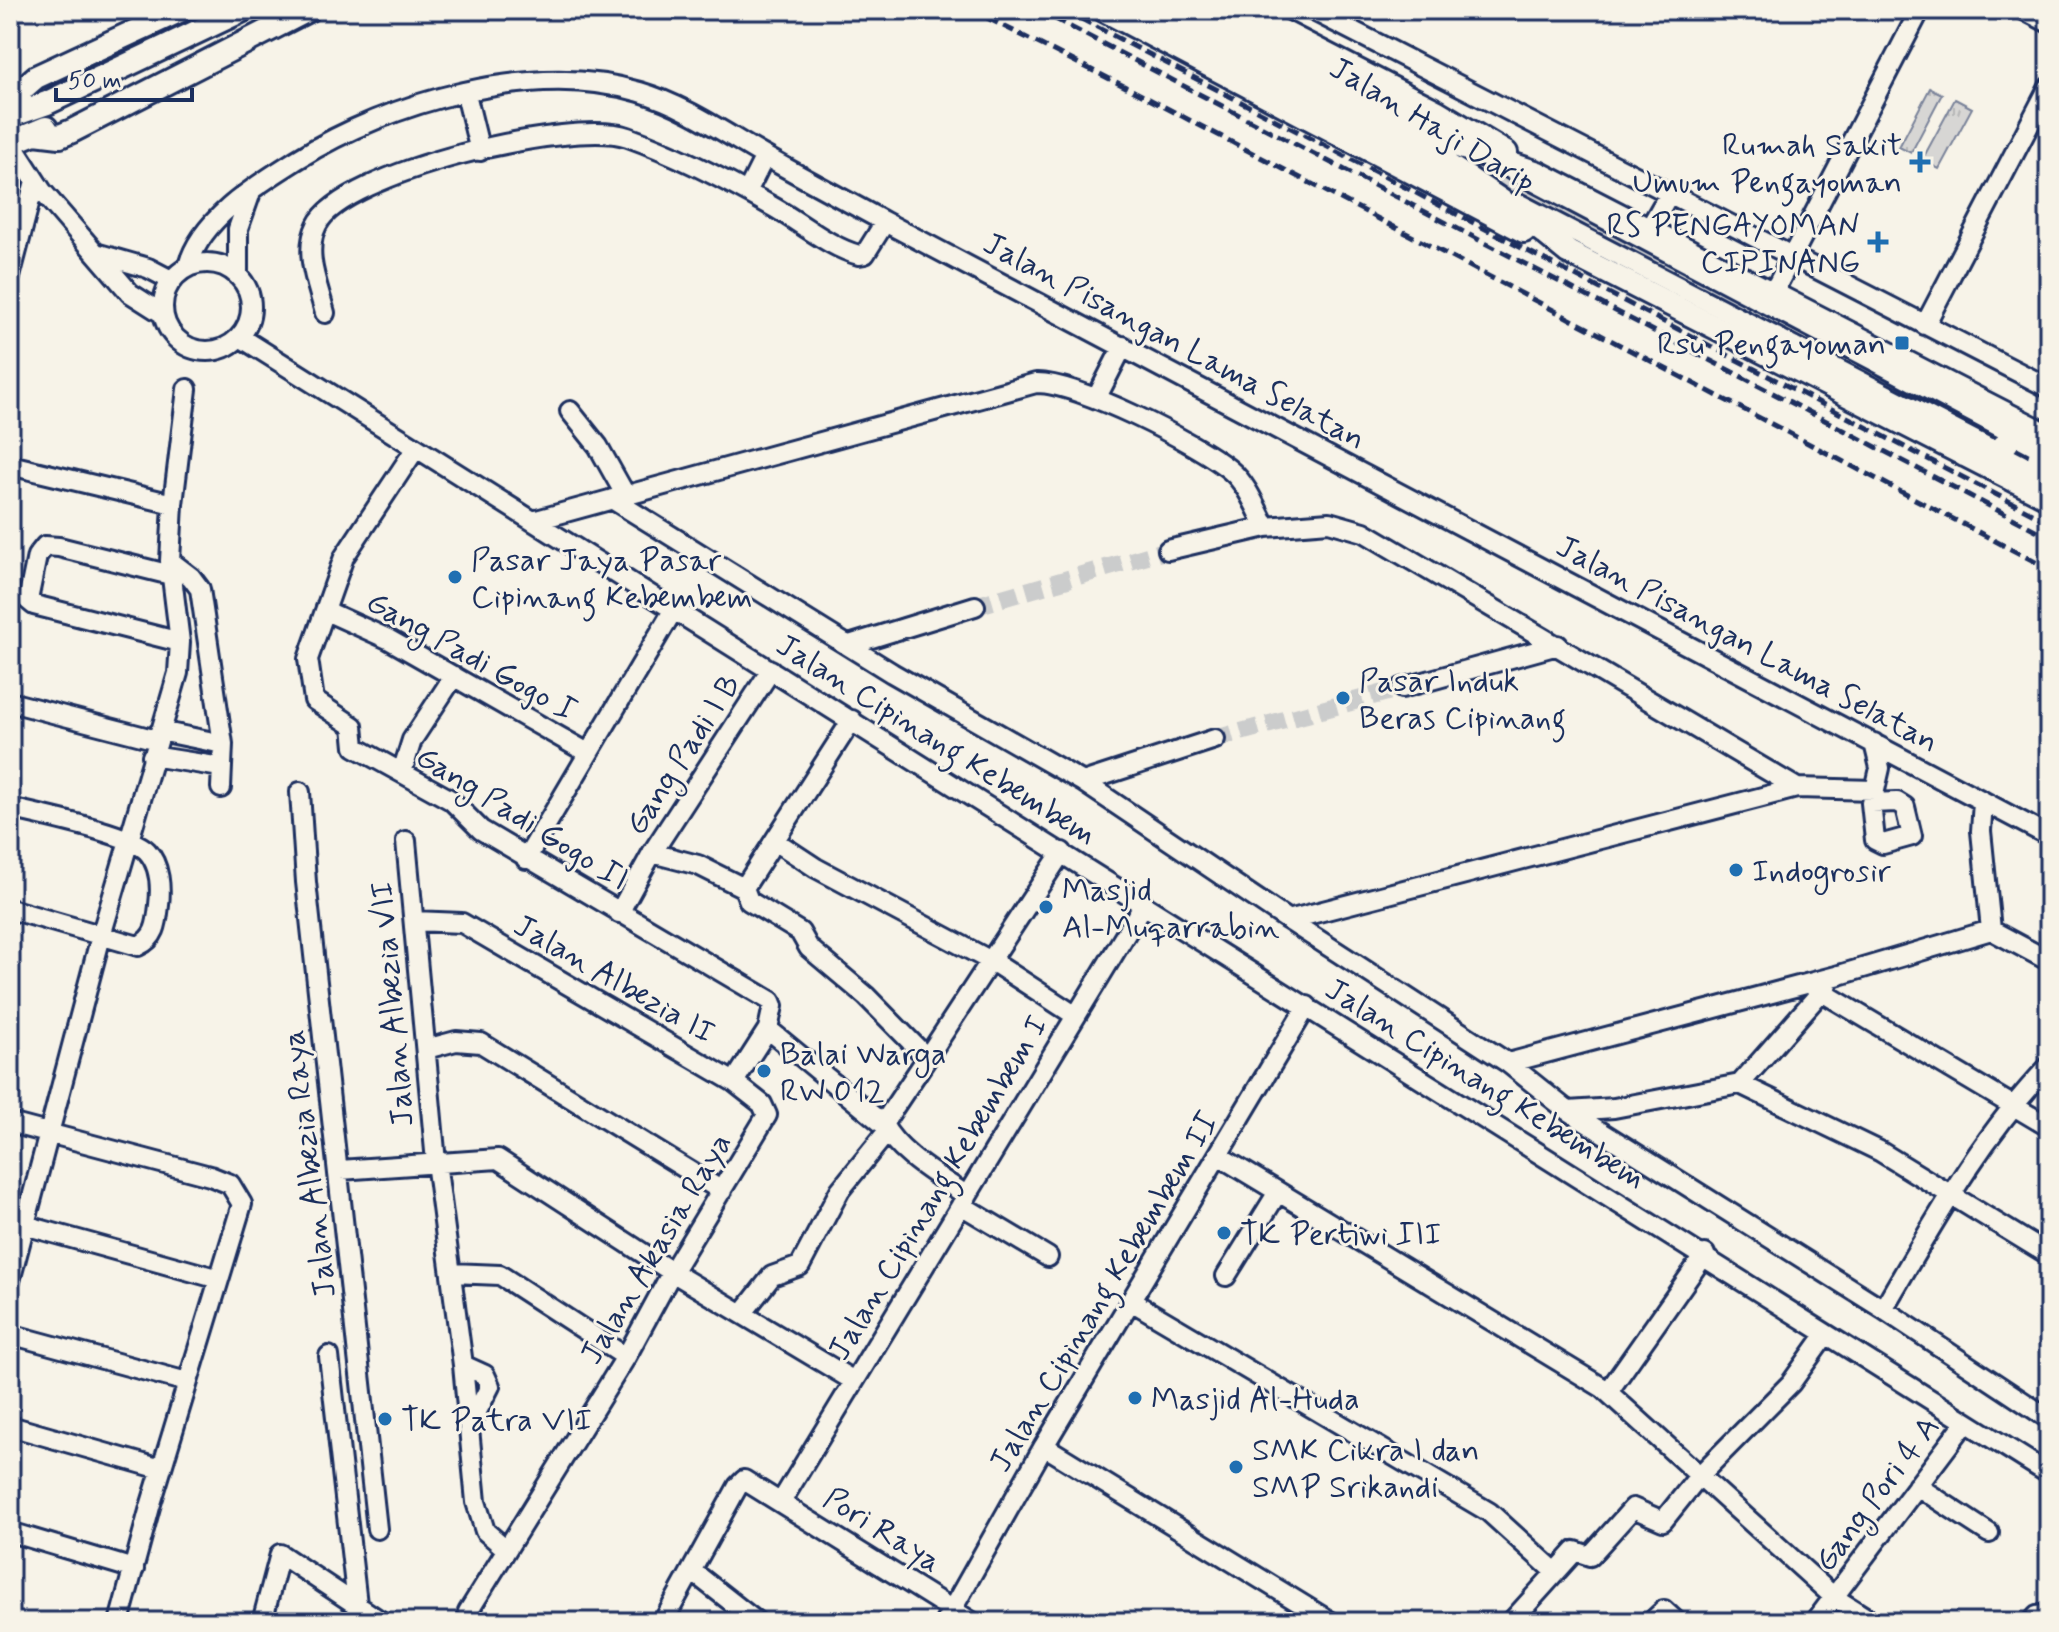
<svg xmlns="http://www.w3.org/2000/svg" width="2059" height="1632" viewBox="0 0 2059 1632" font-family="Mynerve,sans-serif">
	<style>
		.grass { fill: #d7d6d4; stroke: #798299; stroke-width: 2 }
		.park { fill: url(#park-tufts); stroke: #798299; stroke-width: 2 }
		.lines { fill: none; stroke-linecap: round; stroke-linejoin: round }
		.minor-tunnel { stroke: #cbcccc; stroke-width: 18; stroke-dasharray: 18 9; stroke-linecap: butt }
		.minor-casing { stroke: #1b2f5e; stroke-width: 24 }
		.major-casing { stroke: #1b2f5e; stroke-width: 28 }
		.minor { stroke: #f7f3e8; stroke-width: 18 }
		.major { stroke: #f7f3e8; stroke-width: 22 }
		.rail { stroke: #1b2f5e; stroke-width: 5; stroke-dasharray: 12 6; stroke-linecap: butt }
		.poi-dot { fill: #1f6fb2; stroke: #f7f3e8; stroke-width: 3 }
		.labels { text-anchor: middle; stroke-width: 6; stroke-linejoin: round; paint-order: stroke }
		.street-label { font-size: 32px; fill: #1b2f5e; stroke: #f7f3e8 }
		.poi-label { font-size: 32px; fill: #1b2f5e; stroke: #f7f3e8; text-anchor: start }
	</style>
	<defs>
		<pattern id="park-tufts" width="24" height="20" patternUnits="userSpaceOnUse" patternTransform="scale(2)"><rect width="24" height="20" fill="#d7d6d4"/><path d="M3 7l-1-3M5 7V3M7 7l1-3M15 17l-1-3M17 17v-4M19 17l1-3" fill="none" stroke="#b8b8b8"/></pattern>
	</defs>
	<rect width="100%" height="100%" fill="#f7f3e8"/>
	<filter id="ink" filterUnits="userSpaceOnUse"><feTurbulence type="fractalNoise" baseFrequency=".0125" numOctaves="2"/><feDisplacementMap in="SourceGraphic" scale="16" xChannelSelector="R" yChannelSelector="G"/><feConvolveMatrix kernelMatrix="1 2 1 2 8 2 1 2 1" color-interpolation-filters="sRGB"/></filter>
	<g filter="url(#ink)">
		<path class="grass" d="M1441,150L1498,161L2049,453V479L1502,195Z"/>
		<path class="park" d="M1930,88L1942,94L1911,153L1899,147Z
			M1955,99L1972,108L1939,169L1922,160Z"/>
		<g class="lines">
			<path class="minor-tunnel" d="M975,606L1168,550
				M1215,739L1402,688"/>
			<defs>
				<path id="minor" d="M1130,10L1447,174
					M1312,10L2049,388
					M2024,10L2049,23
					M466,94L480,151
					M11,143L42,191L130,293L163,314
					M1512,170L2049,453
					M747,192L765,156
					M1516,202L2047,478
					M1649,229L1669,194
					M99,254L148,268L171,280
					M163 307a44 44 0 1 1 88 0a44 44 0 1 1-88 0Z
					M188,266C201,218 257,185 298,159C389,102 534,60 640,92C684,105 723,132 763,155C803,178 845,200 885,222L2049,836
					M238,276V229L250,195
					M10,277L35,181
					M1773,293L1920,10
					M325,313C318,285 303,253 317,225C343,172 573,118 628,137C678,155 728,181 775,208C801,223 831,248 859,255L865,254L885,222
					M1925,325L2049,87
					M240,337L2049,1474
					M1097,397L1123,346
					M570,411L598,446L626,496
					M416,448L344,557L308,659L314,700L353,726L355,747L451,800L481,830L771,1001L773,1006L768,1029L734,1082
					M10,465L173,504L170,561L191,577L200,589L223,744L221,788
					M612,499L892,673L1083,782L1288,920
					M173,504L187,389
					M533,521L1036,383C1077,382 1197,443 1230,470C1247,484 1256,508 1266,527L1329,522L1364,532L1797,788
					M1168,550L1266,527
					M171,575L59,547L45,546L37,556L28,600L34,605L180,642
					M326,611L388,639L588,753
					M849,645L975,606
					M1402,688L1558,645
					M10,702L157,740
					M160,731L223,744
					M152,756L221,767
					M402,772L412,740L454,676
					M1083,782L1215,739
					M300,792L306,882L377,1529
					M1983,801L1981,831L1991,930
					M1871,803L1897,802L1905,807L1912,836L1883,844L1875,840L1871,803L1875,790
					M10,808C38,815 129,833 147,851C160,865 161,888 159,905C157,923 156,938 138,946L10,909
					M406,841L436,1162L463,1365L476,1502L485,1531L506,1549
					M775,841L816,868L993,962L1076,1016
					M652,853L698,865L744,888L749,901L800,932L809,948L866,996L927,1058L883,1124
					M526,859L674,609
					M744,888L852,720
					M619,913L652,853L771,670
					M414,921L462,923L734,1082L762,1104L767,1115L672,1272L626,1357L468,1612
					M1822,992L2049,1127
					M768,1029L883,1124C898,1154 940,1177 967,1196
					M426,1049L456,1041L481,1043L722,1191
					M927,1058L1062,852
					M1508,1063L1836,976L1991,930L2049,961
					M1740,1084L1828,984
					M1568,1111L1508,1063L1288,920L1797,788L1875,790L1880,768L1874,743
					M10,1123L210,1176L230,1184L242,1204L150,1507L119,1622
					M1219,1156L1603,1388L1835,1598L1873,1622
					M340,1170L498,1159L672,1272L854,1381
					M961,1205L1048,1257
					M10,1221L219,1279
					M2049,1255L1881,1152L1740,1084L1614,1108L1568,1111L1883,1309L2049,1419
					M452,1273L500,1275L626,1357
					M1226,1276L1278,1192
					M10,1281L101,936L178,673L180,642L170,561
					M1131,1301L1489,1512L1554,1571
					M1883,1309C1933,1224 1980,1137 2049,1066
					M742,1314L772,1276L800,1266L840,1190L887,1132
					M10,1334L187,1382
					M329,1356L359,1622
					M463,1365L485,1375L490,1386L469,1427
					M1608,1392L1705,1254
					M10,1426L161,1469
					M1044,1446L1331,1622
					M1917,1486L1989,1533
					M781,1502L1144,904
					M10,1532L134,1569
					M692,1571L757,1622
					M262,1622L280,1554L382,1622
					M663,1622L738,1486L744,1480L972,1622
					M945,1622L1044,1446L1307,1006
					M1511,1622L1575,1551L1590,1556L1633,1508L1663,1521L1699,1476L1791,1383L1826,1334
					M1651,1622L1664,1610L1677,1622
					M1815,1622L1965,1423
					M2032,1622L2037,1616L2049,1613"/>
				<path id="major" d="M1104,10L1524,231
					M1162,10C1302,83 1447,150 1568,252L2049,498
					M1197,10L1458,146L1538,173L2049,436
					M1240,10L1436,111L1506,153
					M14,115L21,90L36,77L181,10
					M10,116L47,103L243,10
					M35,133L60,136L72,131L308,10
					M10,143L46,128
					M2049,449L2040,456L2036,469L2049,490
					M1964,455C1984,452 2016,454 2009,425L1995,410"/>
			</defs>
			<use href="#minor" class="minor-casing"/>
			<use href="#major" class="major-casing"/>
			<use href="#minor" class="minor"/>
			<use href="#major" class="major"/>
			<path class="rail" d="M971,10L1132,90L2049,569
				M1038,10L2049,537
				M1064,10L2049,522"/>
		</g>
	</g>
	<g class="poi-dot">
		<path d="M1916 150h8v8h8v8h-8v8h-8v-8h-8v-8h8z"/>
		<path d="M1874 230h8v8h8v8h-8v8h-8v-8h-8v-8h8z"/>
		<rect x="1894" y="335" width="16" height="16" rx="4"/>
		<circle cx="455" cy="577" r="8"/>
		<circle cx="1343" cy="698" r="8"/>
		<circle cx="1736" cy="870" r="8"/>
		<circle cx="1046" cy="907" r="8"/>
		<circle cx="764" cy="1071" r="8"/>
		<circle cx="1224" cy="1233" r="8"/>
		<circle cx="1135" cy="1398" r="8"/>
		<circle cx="385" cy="1419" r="8"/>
		<circle cx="1236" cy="1467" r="8"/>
	</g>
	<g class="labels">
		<g class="street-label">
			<text transform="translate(1433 124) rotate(31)" y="11">Jalan Haji Darip</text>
			<text transform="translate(1175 340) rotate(28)" y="11">Jalan Pisangan Lama Selatan</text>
			<text transform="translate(1748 643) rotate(28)" y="11">Jalan Pisangan Lama Selatan</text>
			<text transform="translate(472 655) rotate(29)" y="11">Gang Padi Gogo I</text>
			<text transform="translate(937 739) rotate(32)" y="11">Jalan Cipinang Kebembem</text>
			<text transform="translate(682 754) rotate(-57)" y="11">Gang Padi I B</text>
			<text transform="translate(523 817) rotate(32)" y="11">Gang Padi Gogo II</text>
			<text transform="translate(615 978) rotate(30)" y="11">Jalan Albezia II</text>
			<text transform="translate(391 1004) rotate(-95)" y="11">Jalan Albezia VII</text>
			<text transform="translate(1486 1083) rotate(32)" y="11">Jalan Cipinang Kebembem</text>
			<text transform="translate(308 1164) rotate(-97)" y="11">Jalan Albezia Raya</text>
			<text transform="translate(937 1187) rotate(-59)" y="11">Jalan Cipinang Kebembem I</text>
			<text transform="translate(655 1248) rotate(-59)" y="11">Jalan Akasia Raya</text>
			<text transform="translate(1103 1291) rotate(-59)" y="11">Jalan Cipinang Kebembem II</text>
			<text transform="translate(1876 1493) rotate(-53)" y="11">Gang Pori 4 A</text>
			<text transform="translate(883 1529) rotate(32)" y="11">Pori Raya</text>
		</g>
		<g class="poi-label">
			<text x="1902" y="155" text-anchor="end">Rumah Sakit<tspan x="1902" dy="37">Umum Pengayoman</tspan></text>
			<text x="1860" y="235" text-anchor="end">RS PENGAYOMAN<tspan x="1860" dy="37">CIPINANG</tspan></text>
			<text x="1886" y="354" text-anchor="end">Rsu Pengayoman</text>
			<text x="471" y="570">Pasar Jaya Pasar<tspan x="471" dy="37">Cipinang Kebembem</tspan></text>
			<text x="1359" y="691">Pasar Induk<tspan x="1359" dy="37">Beras Cipinang</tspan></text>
			<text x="1752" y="881">Indogrosir</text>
			<text x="1062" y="900">Masjid<tspan x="1062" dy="37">Al-Muqarrabin</tspan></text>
			<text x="780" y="1064">Balai Warga<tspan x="780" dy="37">RW 012</tspan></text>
			<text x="1240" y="1244">TK Pertiwi III</text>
			<text x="1151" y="1409">Masjid Al-Huda</text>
			<text x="401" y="1430">TK Patra VII</text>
			<text x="1252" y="1460">SMK Cikra I dan<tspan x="1252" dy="37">SMP Srikandi</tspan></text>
		</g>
	</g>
	<rect width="2059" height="1632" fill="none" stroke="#f7f3e8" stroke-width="40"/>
	<rect x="20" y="20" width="2019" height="1592" fill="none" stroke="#1b2f5e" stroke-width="3" filter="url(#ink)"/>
	<path d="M56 88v12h136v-12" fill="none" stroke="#1b2f5e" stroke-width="4"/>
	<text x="68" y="88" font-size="24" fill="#1b2f5e" stroke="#f7f3e8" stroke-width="6" paint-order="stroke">50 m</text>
</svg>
